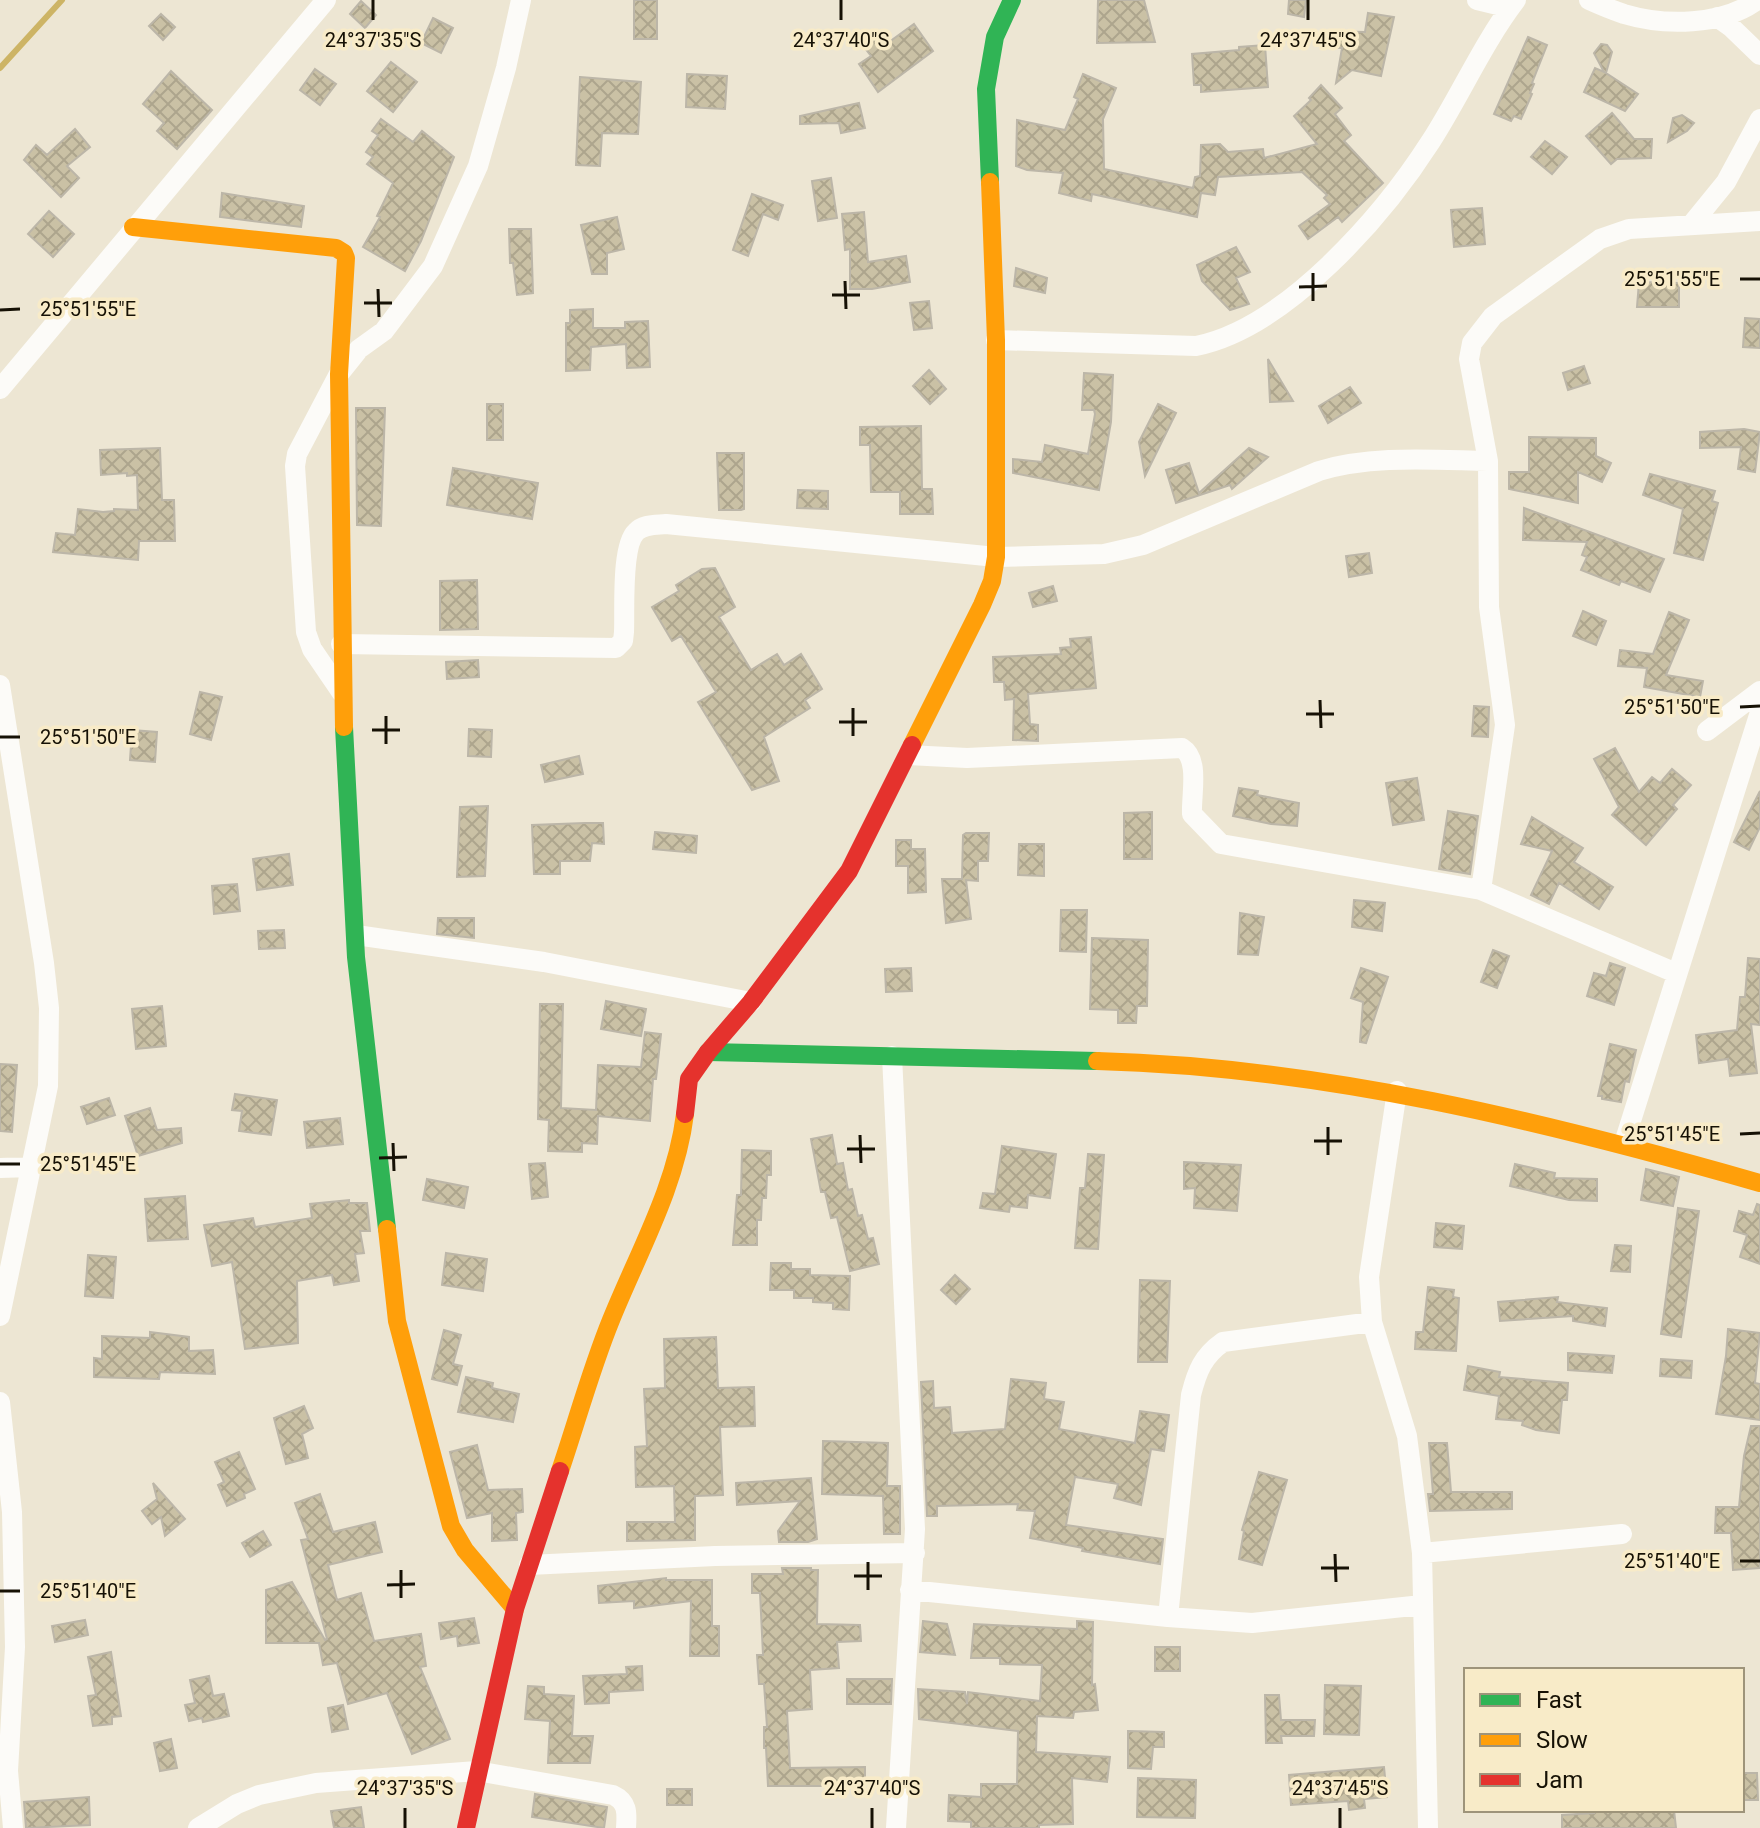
<svg xmlns="http://www.w3.org/2000/svg" width="1760" height="1828" viewBox="0 0 1760 1828" font-family="Roboto,sans-serif">
	<style>
		.lines { fill: none; stroke-linecap: round; stroke-linejoin: round }
		.stream { stroke: #cdb465; stroke-width: 6 }
		.building { fill: url(#building-cross-hatch); stroke: #bcb6a8; stroke-width: 2 }
		.street { stroke: #fcfbf8; stroke-width: 20 }
		.fast { stroke: #30b455; stroke-width: 18 }
		.slow { stroke: #ff9f0a; stroke-width: 18 }
		.jam { stroke: #e5322d; stroke-width: 18 }
		.ticks { fill: none; stroke: #161105; stroke-width: 3 }
		.ticks-label { font-size: 20px; text-anchor: middle; fill: #161105; stroke: #f8ebc8; stroke-width: 7; stroke-linejoin: round; paint-order: stroke }
	</style>
	<defs>
		<pattern id="building-cross-hatch" width="8" height="8" patternUnits="userSpaceOnUse" patternTransform="scale(2)"><rect width="8" height="8" fill="#cac1a5"/><path d="M0 0l8 8M0 8l8-8" fill="none" stroke="#ada58d"/></pattern>
	</defs>
	<rect width="100%" height="100%" fill="#ede6d3"/>
	<g class="lines">
		<path class="stream" d="M0,68L62,0"/>
	</g>
	<path class="building" d="M634,0H657V39H634Z
		M1098,0H1144L1155,42L1097,43Z
		M1289,0H1306L1304,17L1288,14Z
		M361,1L376,15L365,28L350,14Z
		M1368,13L1394,17L1381,76L1352,70L1336,83L1342,48L1323,47L1324,31L1365,32Z
		M161,14L175,27L163,40L149,26Z
		M433,18L453,28L441,53L421,43Z
		M914,24L933,51L878,92L859,64L871,56L864,47L883,33L889,42Z
		M1528,37L1547,45L1532,83L1534,84L1530,93L1532,94L1521,119L1514,116L1511,121L1494,114Z
		M1601,44L1607,45L1612,52L1606,73L1638,94L1625,111L1584,92L1595,68L1604,72L1594,53Z
		M1265,45L1268,87L1201,92V85H1194L1192,54L1239,50V47Z
		M391,62L417,82L393,112L367,91Z
		M315,69L336,84L320,105L300,90Z
		M171,71L212,110L177,149L157,131L164,123L143,104Z
		M687,74L727,76L725,109L686,107Z
		M1083,74L1116,88L1103,119L1104,169L1193,188L1195,177L1200,176L1201,145L1220,144L1228,152L1263,149L1264,158L1317,144L1294,116L1311,100L1309,98L1321,85L1342,108L1335,114L1351,135L1344,141L1383,183L1342,222L1338,217L1308,239L1299,226L1330,204L1324,198L1327,195L1302,172L1218,177L1215,195L1201,193L1197,217L1092,194L1091,201L1059,193L1063,173L1027,170L1016,166L1017,120L1065,130L1078,99L1074,97Z
		M580,77L641,82L638,134L602,133L600,166L576,165Z
		M859,103L865,128L841,133L839,123L800,124V116Z
		M1612,113L1634,139H1652L1651,158L1617,159L1611,164L1586,136Z
		M1682,115L1694,123L1687,131L1668,142L1673,118Z
		M381,119L413,142L422,131L454,157L421,241L405,271L363,247L380,217L377,216L393,183L367,164L373,157L366,152L378,135L372,131Z
		M75,129L90,147L67,166L79,178L61,197L24,160L36,145L47,155Z
		M1545,141L1567,157L1552,174L1531,157Z
		M831,178L837,218L818,221L812,181Z
		M222,193L304,206L301,227L220,217Z
		M752,194L783,205L778,220L763,214L748,256L733,250Z
		M1482,208L1485,244L1454,247L1451,210Z
		M49,211L74,234L53,257L28,234Z
		M864,212L868,262L906,256L910,282L872,289H850V249L845,250L842,214Z
		M617,217L624,249L607,253V274H592L581,225Z
		M509,229H531L533,293L517,295L513,263H510Z
		M1236,247L1250,272L1236,278L1249,304L1230,310L1202,281L1197,265Z
		M1016,268L1047,278L1045,293L1014,286Z
		M1639,282L1679,283V307H1637Z
		M929,301L932,328L914,330L910,303Z
		M593,309V328H625V322L648,321L650,367L627,368L626,344L591,347L590,370L566,371V323H570V310Z
		M1745,318L1760,319V348L1743,347Z
		M1268,359L1293,401L1270,402Z
		M1584,366L1590,383L1568,390L1563,373Z
		M929,370L946,389L930,404L913,386Z
		M1084,373L1113,375L1111,422L1099,490L1013,473V459L1042,462L1045,445L1088,454L1095,414L1094,410H1082Z
		M1350,387L1361,403L1328,423L1319,406Z
		M487,404H503V440H487Z
		M1158,404L1176,413L1145,476L1139,442Z
		M356,408H385L381,526L357,525Z
		M921,426L922,489H932L933,514H900V492H871L870,445H860V427Z
		M1744,429L1760,432L1755,472L1738,469L1741,447L1700,448V432Z
		M1529,437L1596,438V456L1611,463L1602,482L1578,472V503L1509,489V472H1529Z
		M160,448L162,500H174L175,541H139L138,560L53,552L56,533L75,535L78,509L103,512L114,511V509L138,510L137,475L127,476V473L101,475L100,450Z
		M1249,448L1268,457L1232,489L1230,485L1176,503L1166,470L1189,463L1199,493Z
		M717,453H744V509L741,510H719Z
		M453,468L538,483L532,519L447,505Z
		M1650,474L1715,491L1712,501L1718,503L1703,560L1674,553L1683,509L1643,495Z
		M798,490L828,491V509L797,508Z
		M1524,508L1664,559L1650,592L1621,581L1619,585L1581,570L1587,557L1582,555L1587,542L1523,540Z
		M1369,553L1372,573L1349,577L1346,556Z
		M715,568L735,607L719,617L751,670L777,654L784,665L801,654L822,689L805,700L810,708L764,737L779,781L752,790L698,702L716,692L681,636L672,641L652,607L679,591L676,585L702,569Z
		M477,580L478,629L440,630V581Z
		M1053,586L1057,601L1033,607L1029,593Z
		M1583,611L1606,621L1596,645L1573,636Z
		M1669,612L1689,620L1666,675L1703,681L1700,697L1644,687L1647,668L1618,666L1620,650L1653,654Z
		M1091,637L1096,688L1028,694L1030,724L1038,725V741L1013,740L1014,699L1005,700L1004,682H994L993,657L1061,654L1060,648L1071,647L1070,639Z
		M478,660L479,677L447,679L446,662Z
		M200,692L222,697L211,740L190,734Z
		M1474,706L1489,707L1488,737L1472,736Z
		M469,729L492,730L491,757L468,756Z
		M132,730L157,732L155,762L130,760Z
		M1615,748L1639,792L1652,777L1660,783L1672,769L1691,785L1673,805L1677,809L1646,845L1612,815L1619,807L1594,759Z
		M579,756L583,774L545,782L541,765Z
		M1417,778L1424,820L1393,825L1386,783Z
		M1239,788L1258,791L1257,795L1299,803L1297,826L1271,824L1233,816Z
		M1760,791V827L1749,850L1734,842Z
		M488,806L485,876L457,877L460,807Z
		M1448,811L1478,816L1470,874L1439,869Z
		M1152,812V859H1124V813Z
		M1532,817L1583,848L1574,862L1613,887L1599,909L1559,883L1549,904L1531,895L1552,851L1521,844Z
		M585,823H603L604,844L592,843L590,861H560V874H534L532,825Z
		M655,832L697,836L696,853L653,849Z
		M966,833H989L988,861H978V881L966,880L971,919L946,923L942,879H962L963,835Z
		M896,840H911V849H925L926,892L908,893V866H896Z
		M1019,844H1044V876L1018,875Z
		M289,854L293,885L257,890L253,859Z
		M237,884L240,911L214,914L212,886Z
		M1354,900L1385,903L1382,931L1352,927Z
		M1061,910H1087L1086,952L1060,951Z
		M1240,913L1264,917L1258,955L1238,954Z
		M438,918H474V938L437,934Z
		M284,930L285,948L259,949L258,931Z
		M1092,938L1148,940L1147,1006H1137L1136,1023H1118V1010L1090,1009Z
		M1493,950L1509,956L1497,988L1481,982Z
		M1748,958L1760,959V1025L1751,1024L1757,1073L1730,1076L1728,1059L1699,1063L1696,1035L1737,1030L1740,997H1745Z
		M1610,963L1625,968L1614,1005L1587,996L1594,973L1606,976Z
		M911,968L912,991L886,992L885,969Z
		M1361,968L1388,977L1366,1043L1360,1042L1363,1002L1351,998Z
		M606,1001L646,1009L641,1036L601,1029Z
		M540,1004H563L561,1108L596,1110L598,1065L641,1067L645,1032L661,1034L656,1079H653L650,1121L598,1116L597,1144L582,1143V1152L548,1151L549,1120L538,1119Z
		M162,1006L166,1046L136,1049L132,1009Z
		M1610,1044L1636,1050L1629,1082L1625,1081L1621,1102L1602,1099V1096H1598Z
		M0,1064L17,1065L12,1132L0,1131Z
		M235,1094L277,1100L271,1135L239,1131L242,1111L232,1110Z
		M109,1098L115,1115L87,1124L81,1107Z
		M150,1108L157,1130L181,1128L182,1143L138,1156L125,1116Z
		M340,1118L343,1144L307,1148L304,1122Z
		M832,1135L837,1164L843,1163L848,1190L852,1189L858,1216L862,1215L868,1239L873,1238L879,1264L850,1271L837,1217L831,1218L825,1192H821L811,1139Z
		M1002,1146L1056,1154L1050,1198L1028,1195L1027,1208L1010,1206L1009,1212L980,1208L983,1193L995,1194Z
		M742,1150L771,1151V1175H767L766,1198H762L761,1220H757V1245H733L737,1195H741Z
		M1088,1154L1104,1155L1098,1249L1075,1248L1080,1188H1085Z
		M1184,1162L1241,1165L1237,1211L1194,1208L1195,1188L1184,1189Z
		M545,1163L548,1197L532,1199L529,1164Z
		M1515,1164L1555,1173L1554,1178L1597,1179V1201L1569,1200L1510,1186Z
		M1646,1169L1679,1177L1673,1206L1641,1200Z
		M427,1179L468,1187L464,1208L423,1200Z
		M185,1196L188,1239L148,1241L145,1199Z
		M349,1200V1203H367L370,1231H360L364,1253L355,1254L359,1281L334,1285L332,1275L297,1281L298,1343L245,1349L232,1262L212,1266L204,1225L253,1218L255,1227L312,1218L310,1204Z
		M1757,1204L1760,1205V1264L1740,1257L1747,1235L1734,1231L1739,1211L1753,1215Z
		M1678,1208L1699,1211L1681,1337L1661,1334Z
		M1436,1223L1464,1226L1462,1249L1434,1247Z
		M1615,1245L1631,1246L1630,1272L1611,1271Z
		M446,1253L487,1259L483,1291L442,1285Z
		M88,1255L116,1257L113,1298L85,1296Z
		M771,1263H791V1269H810V1275L850,1276L849,1310L833,1309V1303L813,1302V1298H794V1290H770Z
		M955,1275L970,1289L956,1304L941,1290Z
		M1140,1280L1170,1281L1167,1362H1138Z
		M1428,1287L1454,1290L1453,1297L1459,1298L1456,1351L1415,1349L1416,1332H1423Z
		M1558,1297L1557,1302L1607,1308L1605,1326L1573,1321V1316L1500,1321L1498,1302Z
		M1728,1329L1760,1333L1755,1383L1760,1384V1420L1716,1414L1726,1356Z
		M444,1330L461,1335L453,1364L462,1366L457,1385L432,1379Z
		M150,1332L189,1337V1351L213,1350L215,1374L160,1372L159,1379L94,1377V1358L102,1359V1336L150,1338Z
		M716,1337L718,1388L754,1387L755,1426L720,1427L723,1495L695,1496V1540L627,1541V1522H675L674,1486L636,1487L635,1447L647,1446L644,1389L665,1388L664,1339Z
		M1568,1353L1614,1356L1612,1373L1568,1370Z
		M1661,1359L1692,1361L1691,1378L1660,1376Z
		M1468,1366L1500,1372L1499,1377L1568,1383L1567,1400H1562L1559,1433L1536,1430L1522,1425L1523,1421L1496,1419L1499,1396L1464,1390Z
		M466,1377L493,1383L492,1388L519,1394L513,1422L458,1412Z
		M1011,1379L1046,1383L1044,1399L1064,1402L1059,1429L1135,1443L1140,1411L1169,1415L1164,1451L1151,1449L1141,1505L1114,1498L1118,1484L1075,1477L1066,1525L1163,1539L1160,1564L1082,1551L1083,1548L1030,1538L1035,1511L1017,1510L1018,1504L937,1506V1516H927L921,1382L933,1381L934,1408L950,1407L952,1433L1005,1429Z
		M304,1406L313,1428L302,1434L308,1458L286,1464L274,1418Z
		M1751,1426H1760V1568L1733,1570L1731,1533H1715L1716,1507H1739L1744,1456Z
		M823,1441L888,1443L887,1486H900V1534H884L883,1496L822,1494Z
		M1429,1443H1447L1451,1492H1512V1509L1430,1511L1428,1494H1433Z
		M477,1445L488,1490L522,1489L523,1512L516,1513L517,1540L492,1541V1513L467,1518L450,1452Z
		M239,1452L255,1489L244,1494L245,1498L227,1506L218,1485L224,1482L215,1462Z
		M1259,1472L1287,1480L1262,1565L1239,1559L1244,1531L1242,1530Z
		M811,1478L817,1539L808,1542H779L778,1531L800,1501L737,1505L736,1483Z
		M153,1483L185,1519L165,1536L161,1517L152,1524L142,1511L157,1499Z
		M320,1494L333,1532L375,1522L382,1552L328,1565L337,1600L361,1593L374,1641L421,1634L426,1666L420,1667L450,1739L412,1754L387,1693L348,1704L337,1663L323,1665L319,1643H266V1590L292,1582L325,1640L327,1639L301,1540L308,1539L295,1503Z
		M263,1531L271,1545L250,1557L242,1543Z
		M782,1568H811V1570H818L817,1624L860,1625L861,1641L837,1642L839,1668L810,1670L812,1709L787,1711L790,1768L865,1767V1786H768L766,1748H764V1727H767L764,1684H759L757,1655H763L760,1593H752V1574H783Z
		M666,1578V1580H712V1626H719V1656H690L691,1601L634,1608V1601L599,1603L598,1586Z
		M474,1618L479,1643L458,1646L457,1636L441,1639L439,1623Z
		M85,1620L88,1635L55,1642L52,1626Z
		M923,1621L947,1624L955,1655L920,1652Z
		M1077,1621L1093,1622L1092,1685L1095,1684L1098,1710L1074,1712L1073,1718L1037,1716L1036,1752L1110,1757L1107,1782L1072,1778L1073,1824L1039,1825V1828H971V1822L948,1821L949,1795L981,1797V1784H1017L1018,1731L919,1719L918,1689L965,1692L967,1704L968,1692L1040,1701L1042,1665L1000,1664V1658H971L974,1624L1077,1629Z
		M1155,1647H1180V1671H1155Z
		M111,1652L121,1716L112,1717V1724L93,1726L88,1696L96,1695L88,1657Z
		M642,1666L643,1690L609,1692V1703L585,1704L583,1676L627,1674L626,1667Z
		M209,1676L213,1696L224,1694L229,1716L203,1722L202,1718L189,1721L185,1705L195,1703L190,1680Z
		M847,1679H892L891,1704H847Z
		M1325,1685L1361,1686L1359,1735L1324,1734Z
		M528,1686L544,1687V1694L574,1696L572,1736H593L590,1763H548L550,1721L525,1719Z
		M1265,1695H1279L1281,1720H1315L1314,1736H1281L1282,1743H1266Z
		M343,1705L348,1729L332,1732L328,1708Z
		M1128,1731L1164,1732V1747H1153L1151,1769L1128,1768Z
		M171,1739L177,1768L160,1771L154,1743Z
		M1384,1767L1387,1797L1364,1799L1365,1808L1349,1810L1348,1801L1291,1805L1289,1775Z
		M1742,1773H1757L1758,1800H1742Z
		M1138,1778L1196,1780L1195,1818L1137,1817Z
		M667,1789H692V1805H667Z
		M535,1794L607,1807L604,1828L532,1817Z
		M89,1797L90,1825L26,1828L24,1802Z
		M361,1807L364,1828H334L331,1811Z
		M1593,1810H1674L1676,1828H1562V1815L1594,1813Z"/>
	<g class="lines">
		<path class="street" d="M1477,0L1510,8
			M1589,0C1600,5 1612,10 1624,14C1664,26 1722,26 1757,0
			M1717,17L1731,27L1760,55
			M1691,225L1726,182L1760,119
			M996,340L1196,346C1286,328 1383,216 1431,141C1460,96 1483,43 1516,0
			M0,389L326,0
			M341,644L616,648L623,641L624,632C625,610 621,546 636,532C643,524 655,525 666,524L996,557L1104,554L1143,545L1319,471C1372,455 1432,460 1488,461
			M0,685L44,963L49,1008L48,1086L0,1316
			M342,693L312,649L306,632L295,466L297,454L339,374L359,349L384,331L433,266L478,166L506,68L521,0
			M1707,731L1760,691
			M908,755L967,758L1182,748C1200,759 1191,795 1192,814L1221,844L1481,890L1676,973
			M1481,890L1505,725L1489,607L1488,461L1469,359L1472,343L1493,316L1600,239L1629,229L1760,221
			M356,935L544,962L751,1002
			M892,1056L915,1529L896,1828
			M1397,1091L1369,1277L1372,1322L1407,1436L1422,1553L1428,1828
			M1624,1143L1760,712
			M0,1168L31,1167
			M0,1402L12,1512L15,1647L8,1771L13,1828
			M1422,1553L1622,1534
			M529,1565L715,1556L915,1553
			M910,1590L1168,1617L1252,1623L1422,1605
			M1168,1617L1191,1395C1197,1371 1203,1356 1223,1342L1372,1322
			M198,1828L237,1804L259,1795L316,1783L477,1771L613,1795C628,1802 627,1813 626,1828"/>
		<path class="fast" d="M990,182L986,89L995,37L1012,0
			M344,727L356,957L387,1229
			M708,1052L1097,1061"/>
		<path class="slow" d="M133,227L336,248L344,253L346,258L339,374L344,727
			M912,745L982,605L992,581L996,557V340L990,182
			M1097,1061C1324,1067 1543,1121 1760,1183
			M387,1229L397,1321L451,1526L465,1550L515,1609
			M560,1471C577,1421 591,1369 611,1320C638,1253 676,1187 685,1114"/>
		<path class="jam" d="M685,1114L689,1079L708,1052L751,1002L849,871L912,745
			M466,1828L515,1609L560,1471"/>
	</g>
	<path class="ticks" d="M373,0V20M841,0V20M1308,0V20M1313,273V301M1740,279H1760M845,281L846,309M1299,287L1327,286M378,289L379,317M832,295H860M364,303H392M0,310L20,309M1320,700L1321,728M1740,707L1760,706M853,708V736M1306,714H1334M386,716V744M839,722H867M372,730H400M0,737H20M1328,1127V1155M1740,1134L1760,1133M860,1135L861,1163M1314,1141H1342M393,1143L394,1171M847,1149H875M379,1158L407,1157M0,1164H20M1335,1554L1336,1582M1740,1561H1760M868,1562V1590M1321,1568H1349M401,1570V1598M854,1576H882M387,1585L415,1584M0,1591H20M405,1808V1828M872,1808V1828M1340,1808V1828"/>
	<g class="ticks-label">
		<text x="373" y="47">24°37'35"S</text>
		<text x="841" y="47">24°37'40"S</text>
		<text x="1308" y="47">24°37'45"S</text>
		<text x="1672" y="286">25°51'55"E</text>
		<text x="88" y="316">25°51'55"E</text>
		<text x="1672" y="714">25°51'50"E</text>
		<text x="88" y="744">25°51'50"E</text>
		<text x="1672" y="1141">25°51'45"E</text>
		<text x="88" y="1171">25°51'45"E</text>
		<text x="1672" y="1568">25°51'40"E</text>
		<text x="88" y="1598">25°51'40"E</text>
		<text x="405" y="1795">24°37'35"S</text>
		<text x="872" y="1795">24°37'40"S</text>
		<text x="1340" y="1795">24°37'45"S</text>
	</g>
	<rect x="1464" y="1668" width="280" height="144" fill="#f8ebc8" stroke="#9e947a" stroke-width="2"/>
	<rect x="1480" y="1694" width="40" height="12" fill="#30b455" stroke="#9e947a" stroke-width="2"/>
	<text x="1536" y="1708" font-size="24" fill="#161105">Fast</text>
	<rect x="1480" y="1734" width="40" height="12" fill="#ff9f0a" stroke="#9e947a" stroke-width="2"/>
	<text x="1536" y="1748" font-size="24" fill="#161105">Slow</text>
	<rect x="1480" y="1774" width="40" height="12" fill="#e5322d" stroke="#9e947a" stroke-width="2"/>
	<text x="1536" y="1788" font-size="24" fill="#161105">Jam</text>
</svg>
